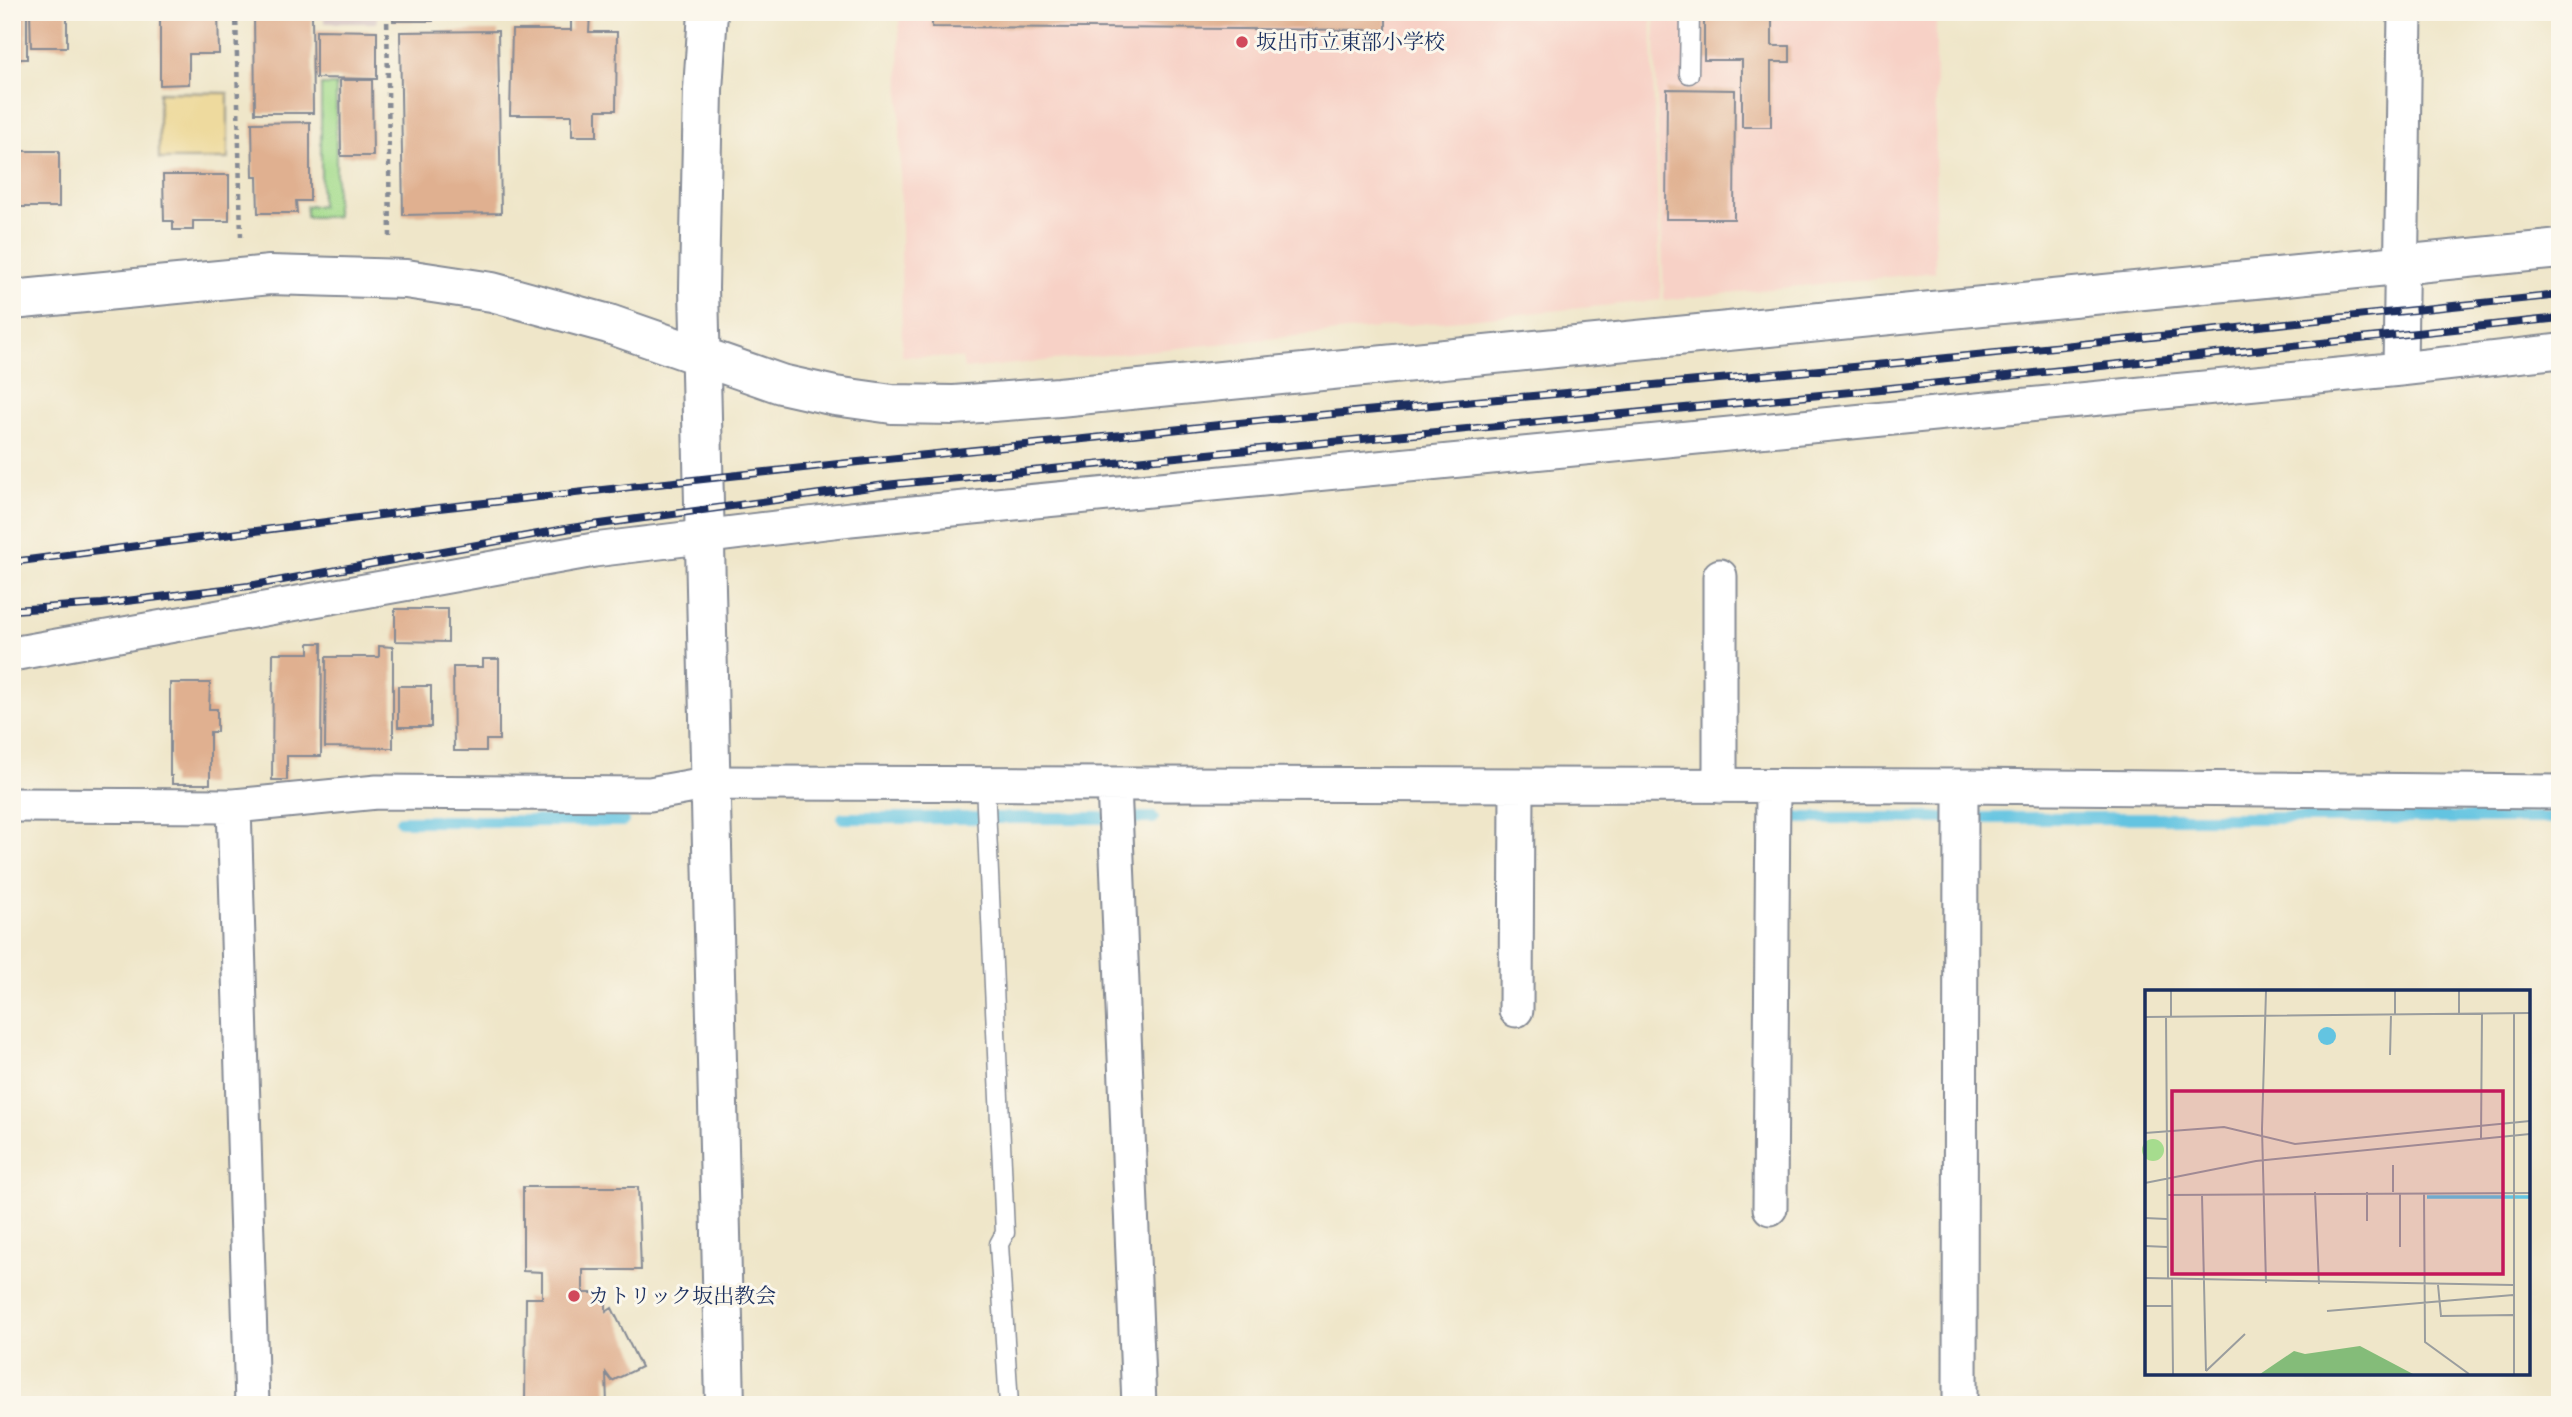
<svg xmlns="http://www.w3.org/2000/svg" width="2572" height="1417" viewBox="0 0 2572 1417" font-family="'IM FELL Double Pica','Noto Serif JP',serif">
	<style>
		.built { fill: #f7d1c6 }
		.industrial { fill: #d2bfbf }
		.green { fill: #a6dc8e; stroke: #608676; stroke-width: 2 }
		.sand { fill: #eeda9e; stroke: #84847e; stroke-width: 2 }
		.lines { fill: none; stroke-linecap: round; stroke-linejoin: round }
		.stream { stroke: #63c4e1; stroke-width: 12 }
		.building { fill: #e0b090 }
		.service-casing { stroke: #858a94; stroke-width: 21 }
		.minor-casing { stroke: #858a94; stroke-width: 37 }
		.tertiary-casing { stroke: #858a94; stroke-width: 42 }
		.path { stroke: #858a94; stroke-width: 4.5; stroke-dasharray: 5 5; stroke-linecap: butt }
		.service { stroke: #fff; stroke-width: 18 }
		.minor { stroke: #fff; stroke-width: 33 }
		.tertiary { stroke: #fff; stroke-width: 38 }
		.rail-casing { stroke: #1b2f5e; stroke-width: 8 }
		.rail { stroke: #fbf7ec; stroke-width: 5; stroke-dasharray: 16; stroke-linecap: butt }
		.poi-dot { fill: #d1495b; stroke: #fbf7ec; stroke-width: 2.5 }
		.labels { text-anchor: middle; stroke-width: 6; stroke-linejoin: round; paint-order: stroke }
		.poi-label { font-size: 21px; fill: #1b2f5e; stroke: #fbf7ec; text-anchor: start }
		.inset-river { fill: none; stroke: #63c4e1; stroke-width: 3.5 }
		.inset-road { fill: none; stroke: #9a9d9e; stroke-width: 2 }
		.view { fill: #c2185b; fill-opacity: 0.15; stroke: #c2185b; stroke-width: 3.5 }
		.inset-edge { fill: none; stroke: #1b2f5e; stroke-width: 3.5 }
	</style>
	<rect width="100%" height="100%" fill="#fbf7ec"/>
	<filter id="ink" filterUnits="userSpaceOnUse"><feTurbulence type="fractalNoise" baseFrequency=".0143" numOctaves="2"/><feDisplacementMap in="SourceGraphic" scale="14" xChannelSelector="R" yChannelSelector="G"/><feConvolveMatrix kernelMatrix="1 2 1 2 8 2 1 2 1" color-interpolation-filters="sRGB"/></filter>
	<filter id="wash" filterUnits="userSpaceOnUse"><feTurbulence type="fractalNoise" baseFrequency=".00686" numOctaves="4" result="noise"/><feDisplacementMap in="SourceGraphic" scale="28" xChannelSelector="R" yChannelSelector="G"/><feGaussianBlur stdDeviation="1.57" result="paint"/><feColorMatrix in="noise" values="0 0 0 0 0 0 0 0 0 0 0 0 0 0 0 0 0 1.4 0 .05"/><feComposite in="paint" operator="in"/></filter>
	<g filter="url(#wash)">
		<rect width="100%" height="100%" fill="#efe6c9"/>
		<path class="built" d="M899,12H1651L1661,300L964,369L962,358L902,356Z
			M1654,12H1936L1935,272L1664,300Z"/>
		<path class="industrial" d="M324,12H377V23H324Z"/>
		<path class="green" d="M321,85H336V217H306V206H321Z"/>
		<path class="sand" d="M159,92L228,93V159H159Z"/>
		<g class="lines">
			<path class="stream" d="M843,818H1153
				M1784,818H2560
				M401,821H623"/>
		</g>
		<g id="blocks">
			<path class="building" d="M12,12H27V59H12Z
				M30,12H67V47H31Z
				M168,12H218L219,54H189V84L160,85V15H168Z
				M254,12H312L313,113H255Z
				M393,12H433V21H393Z
				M457,12H500V17H457Z
				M932,12H1386V30L932,27Z
				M1710,12H1772V46H1790V62H1771V127H1742V60H1704V15H1710Z
				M571,14H590L589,32H617L616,110H597V136H572V115H510L512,30H571Z
				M316,30L377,31V79L316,78Z
				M498,31L501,213L403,215L400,32Z
				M340,80H372L373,156H341Z
				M1667,89L1735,90L1734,219H1666Z
				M310,122V201H296L297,213H258L257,177H253L252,123Z
				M12,151H59V207H12Z
				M163,175H229V221H193V230H173V221H164Z
				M395,609H448V642L395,641Z
				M309,643H322L321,756H287V780H272L273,653H309Z
				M379,646L393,647V748L325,747L326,657H379Z
				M483,659H499V740H486V751H454L453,667H483Z
				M170,683H210L209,709H217V732H210V784H172V776H170Z
				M398,686H431V727H398Z
				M523,1187H638L641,1270H583V1293H606V1312L612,1308L641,1367L612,1381L606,1373L607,1405H525L526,1298H542V1272L523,1271Z"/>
		</g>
	</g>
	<g filter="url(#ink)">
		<use href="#blocks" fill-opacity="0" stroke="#858a94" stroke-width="2"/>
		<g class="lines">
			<defs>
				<path id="service" d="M1689,74L1690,12
					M985,784L1005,1233L999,1244L1009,1405"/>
				<path id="minor" d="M2400,369L2405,12
					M1720,576V786
					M12,654L594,550L850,519L2400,369L2560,351
					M1114,784L1139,1405
					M12,805L234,806L377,792L650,794L711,783L1961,786L2560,792
					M234,806L252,1405
					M1516,1010L1517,786
					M1770,1208L1773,786
					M1960,1405L1961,786"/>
				<path id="tertiary" d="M708,12L703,90L699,288L725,1405
					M12,300L270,275L406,279L492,292L609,324L781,384L835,396L892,404L954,405L1059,397L2560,249"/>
			</defs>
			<use href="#service" class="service-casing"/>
			<use href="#minor" class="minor-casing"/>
			<use href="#tertiary" class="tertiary-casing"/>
			<path class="path" d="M236,12L241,239
				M387,12L390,238"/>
			<use href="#service" class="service"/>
			<use href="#minor" class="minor"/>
			<use href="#tertiary" class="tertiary"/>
			<defs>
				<path id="rail" d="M12,562L412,511L839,464L1288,418L1908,362L2560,295
					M12,610L102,604L249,586L571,528L885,485L1862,391L2560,318"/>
			</defs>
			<use href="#rail" class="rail-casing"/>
			<use href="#rail" class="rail"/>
		</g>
	</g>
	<g class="poi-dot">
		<circle cx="1242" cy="42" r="7"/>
		<circle cx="574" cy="1296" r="7"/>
	</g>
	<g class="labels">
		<g class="poi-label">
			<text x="1256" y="49">坂出市立東部小学校</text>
			<text x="588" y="1303">カトリック坂出教会</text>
		</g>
	</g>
	<g transform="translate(2145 990)">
		<rect width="385" height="385" fill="#efe6c9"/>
		<path d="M-3 160a11 11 0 1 1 22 0a11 11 0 1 1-22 0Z" fill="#a6dc8e"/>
		<path d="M215,356L268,384H115L149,361L160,364Z" fill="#84bc79"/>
		<path d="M173 46a9 9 0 1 1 18 0a9 9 0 1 1-18 0Z" fill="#63c4e1"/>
		<path class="inset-river" d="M282,207H385"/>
		<path class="inset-road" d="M250,1V24M314,23V1M21,26L23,289M26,26V1M0,27L385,23M245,65L246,24M0,143L79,137L150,154L385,131M336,149L337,23M248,175V202M0,193L111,171L385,144M170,202L174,294M279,203L280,352L324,384M22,205L385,203M57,205L61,381M0,228L22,229M222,231V202M0,256L23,257M255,257V203M0,288L368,295M27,289L28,384M121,293L117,139L121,1M293,295L296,326L368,325M0,316H27M182,321L368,305M61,381L100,344M369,384V23"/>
		<path class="view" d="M27,101H358V284H27Z"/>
		<rect width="385" height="385" class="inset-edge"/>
	</g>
	<rect width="2572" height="1417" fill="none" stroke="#fbf7ec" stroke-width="42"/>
</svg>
